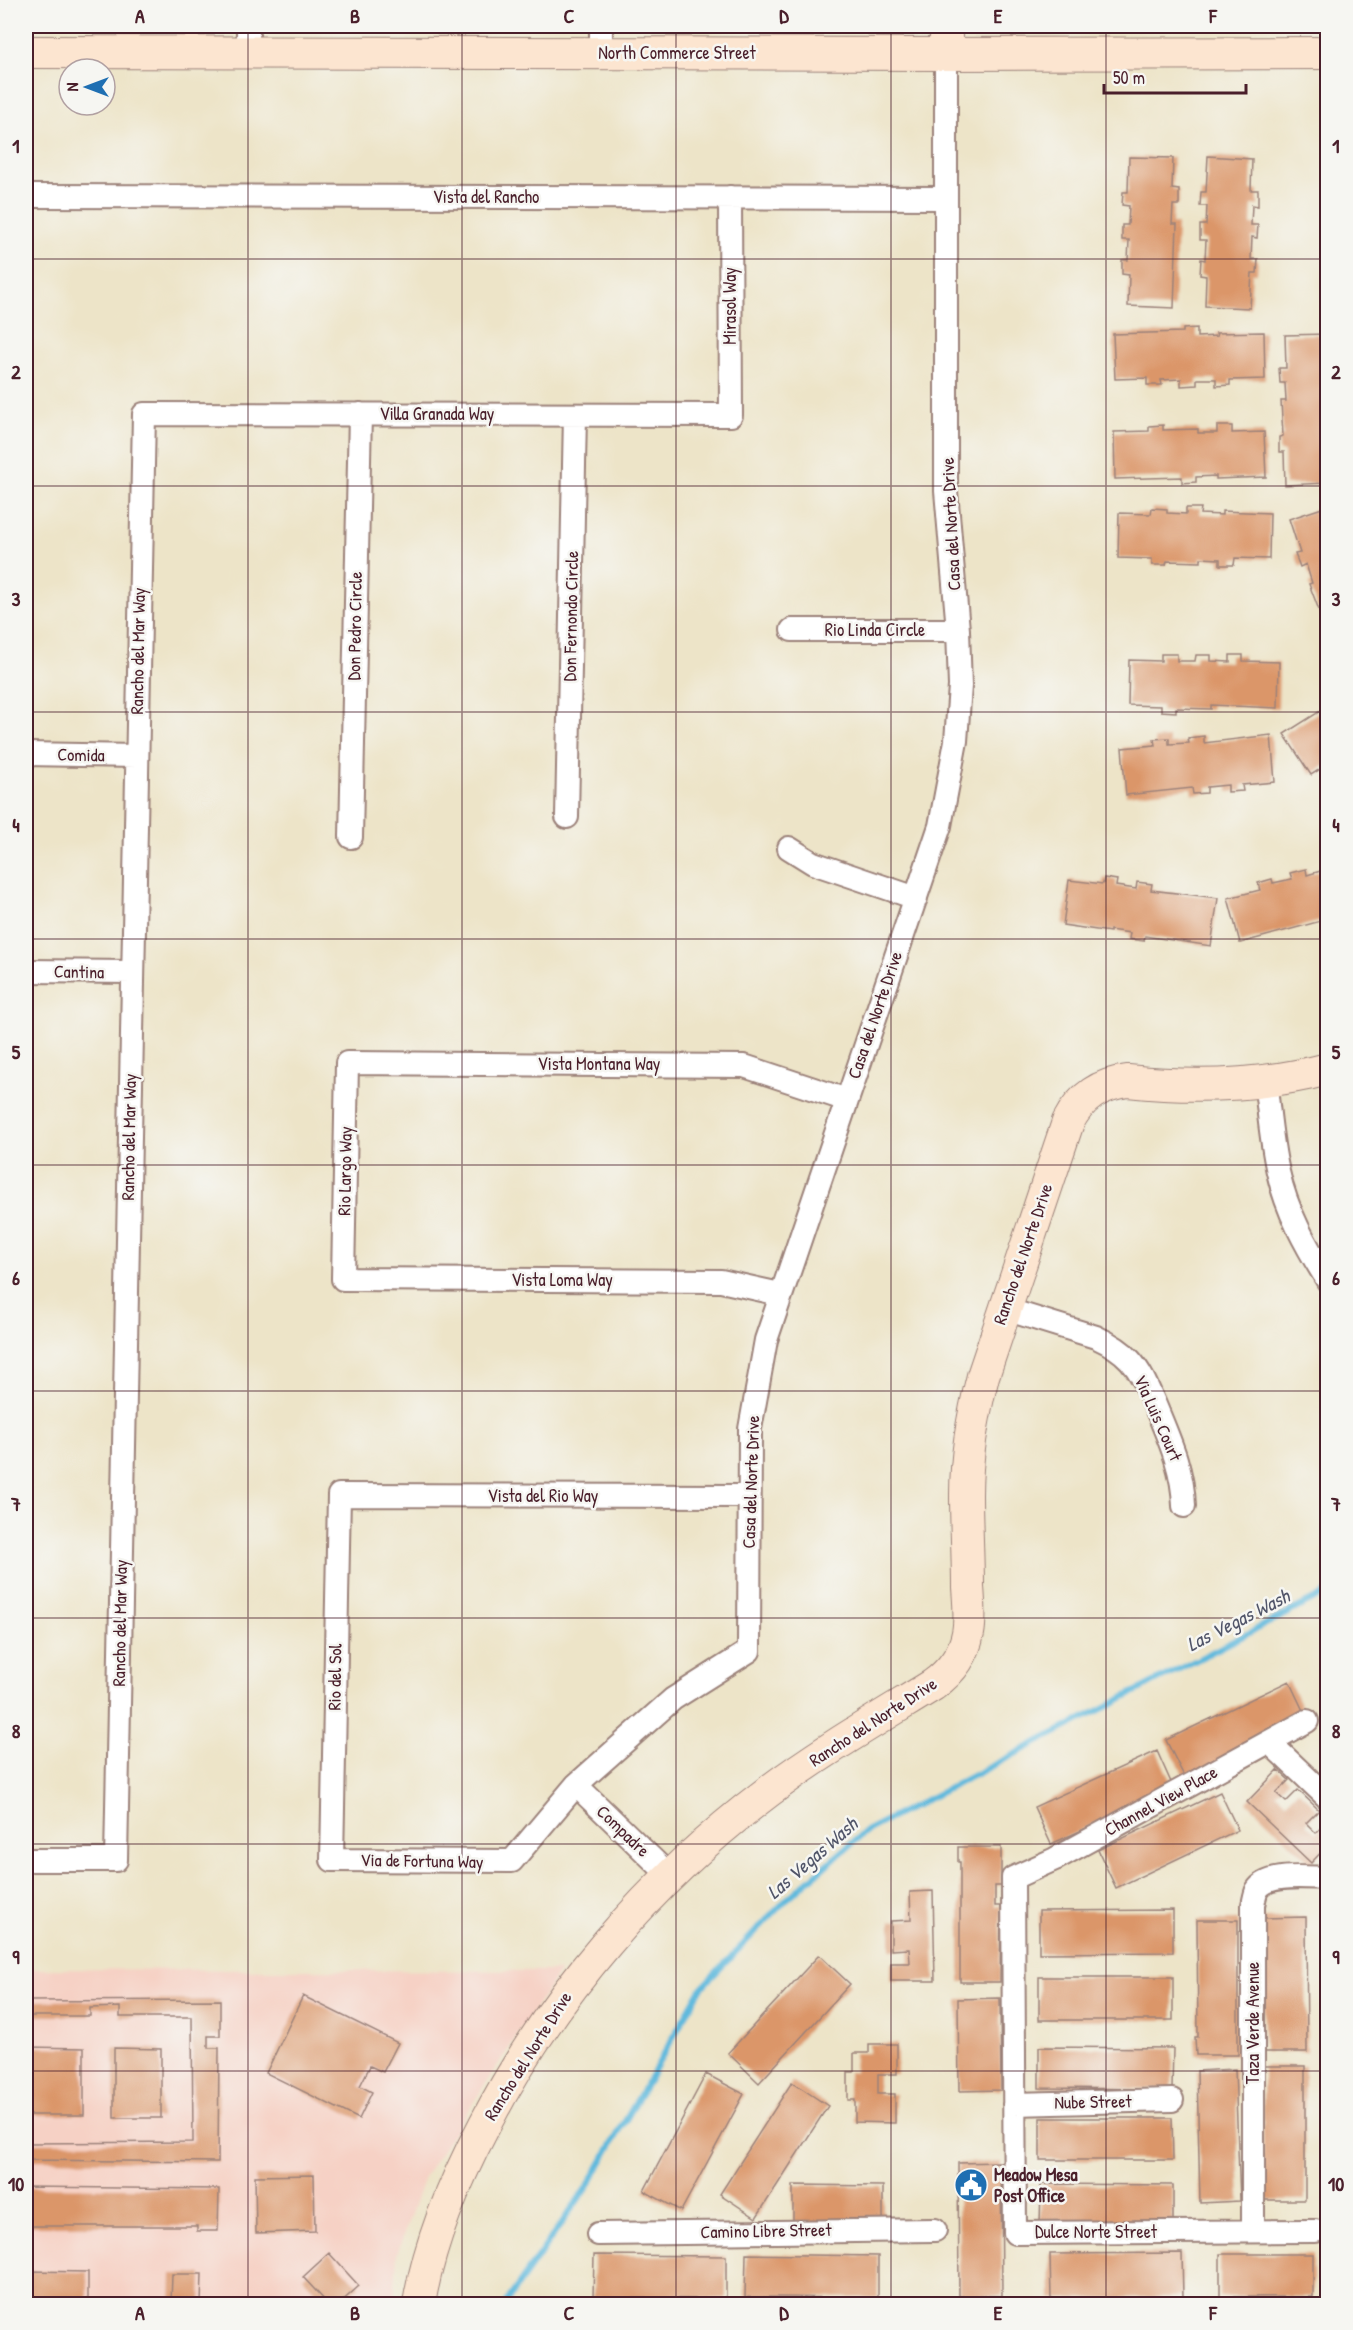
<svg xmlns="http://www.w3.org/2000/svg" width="1353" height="2330" viewBox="0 0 1353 2330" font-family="'Patrick Hand',sans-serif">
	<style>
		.built { fill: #f6d1c5 }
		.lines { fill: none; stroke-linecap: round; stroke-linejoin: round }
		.stream { stroke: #5fb9dd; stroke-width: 6 }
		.building { fill: #db9669 }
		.street-casing { stroke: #9c827a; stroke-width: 26 }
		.secondary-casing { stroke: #9c827a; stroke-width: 34 }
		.street { stroke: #fff; stroke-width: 22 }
		.secondary { stroke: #fce5d0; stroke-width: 32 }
		.grid { fill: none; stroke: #4a1f2b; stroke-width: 1.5; stroke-opacity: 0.55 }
		.labels { text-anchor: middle; stroke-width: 5; stroke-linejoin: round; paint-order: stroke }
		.street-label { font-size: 18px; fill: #4a1f2b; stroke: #f6f6f2 }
		.poi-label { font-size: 18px; font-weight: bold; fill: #4a1f2b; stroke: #f6f6f2; text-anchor: start }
		.water-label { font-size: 20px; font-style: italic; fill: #515569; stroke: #f6f6f2 }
		.neatline { fill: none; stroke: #4a1f2b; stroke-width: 2 }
		.grid-label { font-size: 20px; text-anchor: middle; font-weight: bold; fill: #4a1f2b }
	</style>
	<rect width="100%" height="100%" fill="#f6f6f2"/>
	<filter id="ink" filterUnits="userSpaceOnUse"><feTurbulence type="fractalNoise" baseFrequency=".0167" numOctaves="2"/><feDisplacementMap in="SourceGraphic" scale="12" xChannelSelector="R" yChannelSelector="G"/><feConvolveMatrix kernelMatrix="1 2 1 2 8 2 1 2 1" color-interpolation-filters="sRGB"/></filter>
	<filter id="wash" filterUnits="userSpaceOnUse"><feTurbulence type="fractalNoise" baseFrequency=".008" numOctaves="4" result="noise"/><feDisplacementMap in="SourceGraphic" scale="24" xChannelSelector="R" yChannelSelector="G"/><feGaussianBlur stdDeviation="1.35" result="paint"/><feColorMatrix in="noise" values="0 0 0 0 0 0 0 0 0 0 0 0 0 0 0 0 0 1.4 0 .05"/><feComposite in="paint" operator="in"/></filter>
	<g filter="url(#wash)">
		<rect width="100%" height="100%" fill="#ede4c8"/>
		<path class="built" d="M26,1969L560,1971L424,2177L397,2254L394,2304H26Z"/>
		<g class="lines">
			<path class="stream" d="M505,2304L589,2184L702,1987L788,1898L866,1831L1328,1592"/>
		</g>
		<g id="blocks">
			<path class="building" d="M1208,156L1252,159L1251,190H1258V206L1252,205L1251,225H1258L1257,238L1252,237L1251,259H1258L1257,273H1252L1250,308L1205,306L1206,276L1200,275L1201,259L1205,260L1206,240H1200V225H1206L1207,206H1200L1201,192H1206Z
				M1129,157L1173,158L1172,189L1179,190V205H1173L1172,224H1177L1174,308L1128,306L1129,275L1122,274V260H1128L1129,240H1122V225H1128L1129,206L1122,205L1123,192H1128Z
				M1197,328V337L1217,336L1216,333L1264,332L1265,379L1230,380V385L1216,386V379H1197V385L1181,386V379L1161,380L1162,385H1147V378L1115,379L1113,334L1183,332V329Z
				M1328,334V483L1285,485L1284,452H1279V437L1283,436L1281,401H1286L1285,383H1280L1279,368H1286L1285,335Z
				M1163,425V430L1198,429V433H1217V426H1232V433L1264,432L1266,477L1216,479V476L1196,477V482L1182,483V477L1115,479L1114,432L1149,431V426Z
				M1328,506V631H1327L1309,584L1312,583L1306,564L1300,567L1295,554L1300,553L1289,519Z
				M1152,508L1167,509V513L1186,514V508H1201L1200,514L1222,515V511L1270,513L1269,559L1235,558L1234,565H1220V559L1201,558V562L1167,561L1166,565H1152V559L1118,558L1119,513L1151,514Z
				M1161,654H1177V661H1195L1196,655H1211V661L1230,662V655H1243V661L1279,662L1278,708L1211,705V709L1176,708V712L1161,711V706L1128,705L1129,660L1161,661Z
				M1328,706V764L1311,775L1284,734Z
				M1271,735L1275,782L1242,785L1243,791L1228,792V785L1207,787V793L1193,794L1192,788L1126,795L1122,748L1155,745L1154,739L1169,738V744L1189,743L1188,738L1204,736V743Z
				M1328,861V915L1320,917L1321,921L1240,943L1228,898L1260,890L1258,883L1272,879L1273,883L1292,879L1290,873L1306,869L1307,875L1324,870L1322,863Z
				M1104,878L1117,880L1116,886L1136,889L1137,882L1152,884L1151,890L1218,898L1211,946L1145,936L1144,941L1129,939L1130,933L1110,930V932L1063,925L1069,880L1103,884Z
				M1289,1681L1307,1719L1185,1778L1166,1740Z
				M1157,1751L1174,1789L1051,1844L1034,1807Z
				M1328,1766V1783L1319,1774Z
				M1278,1770L1289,1780L1276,1793L1286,1802L1298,1790L1319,1810L1306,1823L1316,1833L1328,1820V1845L1311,1863L1247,1802Z
				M1220,1792L1238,1830L1116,1888L1098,1850Z
				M958,1847H1001V1886H995V1906H1001L1000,1982H960V1862H958Z
				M933,1891L935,1981H891V1963H910L909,1949L891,1950V1921L911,1920L910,1892Z
				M1173,1910V1952L1039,1953V1911Z
				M1306,1917L1307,2052H1264L1263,1918Z
				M1197,1920H1238V2055H1196L1195,2037H1198Z
				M819,1955L850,1984L759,2083L728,2053Z
				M1039,1977H1173V2020H1039Z
				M303,1996L398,2043L383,2072L370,2066L360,2086L372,2092L359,2119L266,2073Z
				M1000,1998L1001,2090L959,2091L958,1999Z
				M220,2000V2036H208V2048H219L218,2162L26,2160V2143L193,2142L192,2017H120V2007L90,2008V2016H26V2001Z
				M869,2044H897V2074H878V2094H895V2123L855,2122V2100H848V2072H854V2053H869Z
				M26,2047L84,2048V2115H26Z
				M1039,2047L1173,2048L1172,2089L1039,2088Z
				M114,2048L161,2049V2118H114Z
				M1263,2066H1305V2200H1263Z
				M1235,2069L1240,2201L1200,2203L1197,2071Z
				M706,2074L744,2094L681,2211L644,2191Z
				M792,2082L828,2106L756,2218L720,2194Z
				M1040,2118H1172L1173,2160H1040Z
				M1001,2162L1002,2296H959L958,2163Z
				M314,2175L315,2231L256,2233L255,2176Z
				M1041,2184L1173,2185V2227H1040Z
				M793,2185L883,2186V2229L793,2227Z
				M26,2187L219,2189L218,2231H197V2226H26Z
				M329,2253L359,2286L339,2304H328L303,2277Z
				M1182,2253L1183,2297L1051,2299L1050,2254Z
				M746,2254L878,2256V2298L745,2297Z
				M1220,2254H1313V2297H1220Z
				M594,2255L726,2256V2299L593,2298Z
				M26,2271L88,2272V2304H26Z
				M172,2274H202L201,2304H171Z"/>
		</g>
	</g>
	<g filter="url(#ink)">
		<use href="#blocks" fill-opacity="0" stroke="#9c827a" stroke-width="1.5"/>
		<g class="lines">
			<defs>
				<path id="street" d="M601,26V53
					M248,52V26
					M26,196L946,198
					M792,630H958
					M26,754L136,756
					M567,817L575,415
					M351,837L360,414
					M789,848L813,863L916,898
					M26,971L132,972
					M1265,1080C1269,1111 1271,1142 1278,1172C1287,1212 1306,1246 1328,1281
					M780,1294L721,1281L343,1279L347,1063L744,1066L847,1100
					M1005,1309L1096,1337C1109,1343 1121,1350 1130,1360C1142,1373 1148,1389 1155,1405C1169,1439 1183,1469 1184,1506
					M748,1496L339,1495L332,1860L512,1861L576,1785L673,1699L749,1651L750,1429L766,1340L940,826L956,741L960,686L958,630L946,491V54
					M1307,1721L1055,1859L1013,1878L1015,2233L1315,2231
					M1269,1742L1328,1798
					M576,1785L670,1876
					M26,1860H116L144,414L731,415L730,197
					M1014,2104L1172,2100
					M1253,2231V1905C1254,1901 1255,1894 1257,1890C1268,1872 1309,1878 1328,1878
					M598,2234L935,2230"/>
				<path id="secondary" d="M946,26V54
					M26,52L946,54L1328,53
					M419,2304C429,2243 455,2181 484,2126C552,1994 651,1880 769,1791C821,1752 878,1719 933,1685C951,1672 964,1655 968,1633C971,1618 969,1602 968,1587C968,1556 966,1525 966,1495C966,1455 973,1415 983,1376L1068,1122C1081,1097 1100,1084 1128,1081C1194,1088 1263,1086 1328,1069"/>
			</defs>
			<use href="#street" class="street-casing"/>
			<use href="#secondary" class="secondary-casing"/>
			<use href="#street" class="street"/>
			<use href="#secondary" class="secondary"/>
		</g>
	</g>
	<path class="grid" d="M248,26V2304M462,26V2304M676,26V2304M891,26V2304M1106,26V2304M26,259H1328M26,486H1328M26,712H1328M26,939H1328M26,1165H1328M26,1391H1328M26,1618H1328M26,1844H1328M26,2071H1328"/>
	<defs>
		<symbol id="civic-disc" viewBox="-11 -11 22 22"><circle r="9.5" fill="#1f6fb2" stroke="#f6f6f2"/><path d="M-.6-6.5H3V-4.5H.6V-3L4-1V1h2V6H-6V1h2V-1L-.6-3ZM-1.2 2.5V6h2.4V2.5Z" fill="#fff"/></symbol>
	</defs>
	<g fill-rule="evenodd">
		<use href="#civic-disc" x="952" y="2166" width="38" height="38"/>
	</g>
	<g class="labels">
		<g class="street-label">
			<text x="677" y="59">North Commerce Street</text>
			<text x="486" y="203">Vista del Rancho</text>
			<text transform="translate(730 306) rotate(-90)" y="6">Mirasol Way</text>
			<text x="437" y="420">Villa Granada Way</text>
			<text transform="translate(951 524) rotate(-93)" y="6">Casa del Norte Drive</text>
			<text transform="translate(571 616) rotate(-89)" y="6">Don Fernondo Circle</text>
			<text transform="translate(355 626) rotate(-89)" y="6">Don Pedro Circle</text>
			<text x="875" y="636">Rio Linda Circle</text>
			<text transform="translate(138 651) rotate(-89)" y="6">Rancho del Mar Way</text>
			<text transform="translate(81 755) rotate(1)" y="6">Comida</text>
			<text transform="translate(79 972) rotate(1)" y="6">Cantina</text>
			<text transform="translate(875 1015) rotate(-71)" y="6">Casa del Norte Drive</text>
			<text x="599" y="1070">Vista Montana Way</text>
			<text transform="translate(129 1137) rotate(-89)" y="6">Rancho del Mar Way</text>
			<text transform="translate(345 1171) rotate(-89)" y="6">Rio Largo Way</text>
			<text transform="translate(1023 1254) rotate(-71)" y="6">Rancho del Norte Drive</text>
			<text x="562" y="1286">Vista Loma Way</text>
			<text transform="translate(1158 1418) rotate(66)" y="6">Via Luis Court</text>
			<text transform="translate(751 1482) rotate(-88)" y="6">Casa del Norte Drive</text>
			<text x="543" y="1502">Vista del Rio Way</text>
			<text transform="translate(120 1623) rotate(-89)" y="6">Rancho del Mar Way</text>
			<text transform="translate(335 1677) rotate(-89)" y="6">Rio del Sol</text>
			<text transform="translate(873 1722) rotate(-33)" y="6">Rancho del Norte Drive</text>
			<text transform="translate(1161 1801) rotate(-29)" y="6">Channel View Place</text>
			<text transform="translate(623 1831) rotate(44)" y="6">Compadre</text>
			<text transform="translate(422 1861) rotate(1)" y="6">Via de Fortuna Way</text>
			<text transform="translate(1253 2023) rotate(-90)" y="6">Taza Verde Avenue</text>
			<text transform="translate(528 2056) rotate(-58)" y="6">Rancho del Norte Drive</text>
			<text transform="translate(1093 2102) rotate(-1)" y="6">Nube Street</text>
			<text transform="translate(766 2231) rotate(-1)" y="6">Camino Libre Street</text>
			<text x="1096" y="2238">Dulce Norte Street</text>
		</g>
		<g class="poi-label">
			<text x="994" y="2181">Meadow Mesa<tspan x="994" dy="21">Post Office</tspan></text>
		</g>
		<g class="water-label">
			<text transform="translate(1238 1620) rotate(-27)" y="7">Las Vegas Wash</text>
			<text transform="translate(812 1858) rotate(-41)" y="7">Las Vegas Wash</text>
		</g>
	</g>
	<rect width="1353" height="2330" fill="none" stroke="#f6f6f2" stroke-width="66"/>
	<g transform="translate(87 87) rotate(270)"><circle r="28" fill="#f6f6f2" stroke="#b1a0a2" stroke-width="1.5"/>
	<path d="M0-4.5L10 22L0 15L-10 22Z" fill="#1f6fb2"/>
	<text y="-9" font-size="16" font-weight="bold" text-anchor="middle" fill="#4a1f2b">N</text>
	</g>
	<path d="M1104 84v9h142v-9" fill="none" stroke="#4a1f2b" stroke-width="3"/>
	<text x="1113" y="84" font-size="18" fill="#4a1f2b" stroke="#f6f6f2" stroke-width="4.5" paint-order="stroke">50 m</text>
	<rect x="33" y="33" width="1287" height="2264" class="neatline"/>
	<g class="grid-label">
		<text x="140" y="23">A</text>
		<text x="355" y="23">B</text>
		<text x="569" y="23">C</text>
		<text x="784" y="23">D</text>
		<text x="998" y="23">E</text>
		<text x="1213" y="23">F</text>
		<text x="16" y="153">1</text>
		<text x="1336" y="153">1</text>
		<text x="16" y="379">2</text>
		<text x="1336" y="379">2</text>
		<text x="16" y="606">3</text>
		<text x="1336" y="606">3</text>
		<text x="16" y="832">4</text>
		<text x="1336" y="832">4</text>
		<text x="16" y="1059">5</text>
		<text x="1336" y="1059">5</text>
		<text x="16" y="1285">6</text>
		<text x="1336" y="1285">6</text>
		<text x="16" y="1511">7</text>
		<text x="1336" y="1511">7</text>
		<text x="16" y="1738">8</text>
		<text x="1336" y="1738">8</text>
		<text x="16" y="1964">9</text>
		<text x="1336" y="1964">9</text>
		<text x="16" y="2191">10</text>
		<text x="1336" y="2191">10</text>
		<text x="140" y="2320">A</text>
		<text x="355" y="2320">B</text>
		<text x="569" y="2320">C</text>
		<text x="784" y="2320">D</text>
		<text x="998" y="2320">E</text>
		<text x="1213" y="2320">F</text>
	</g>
</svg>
